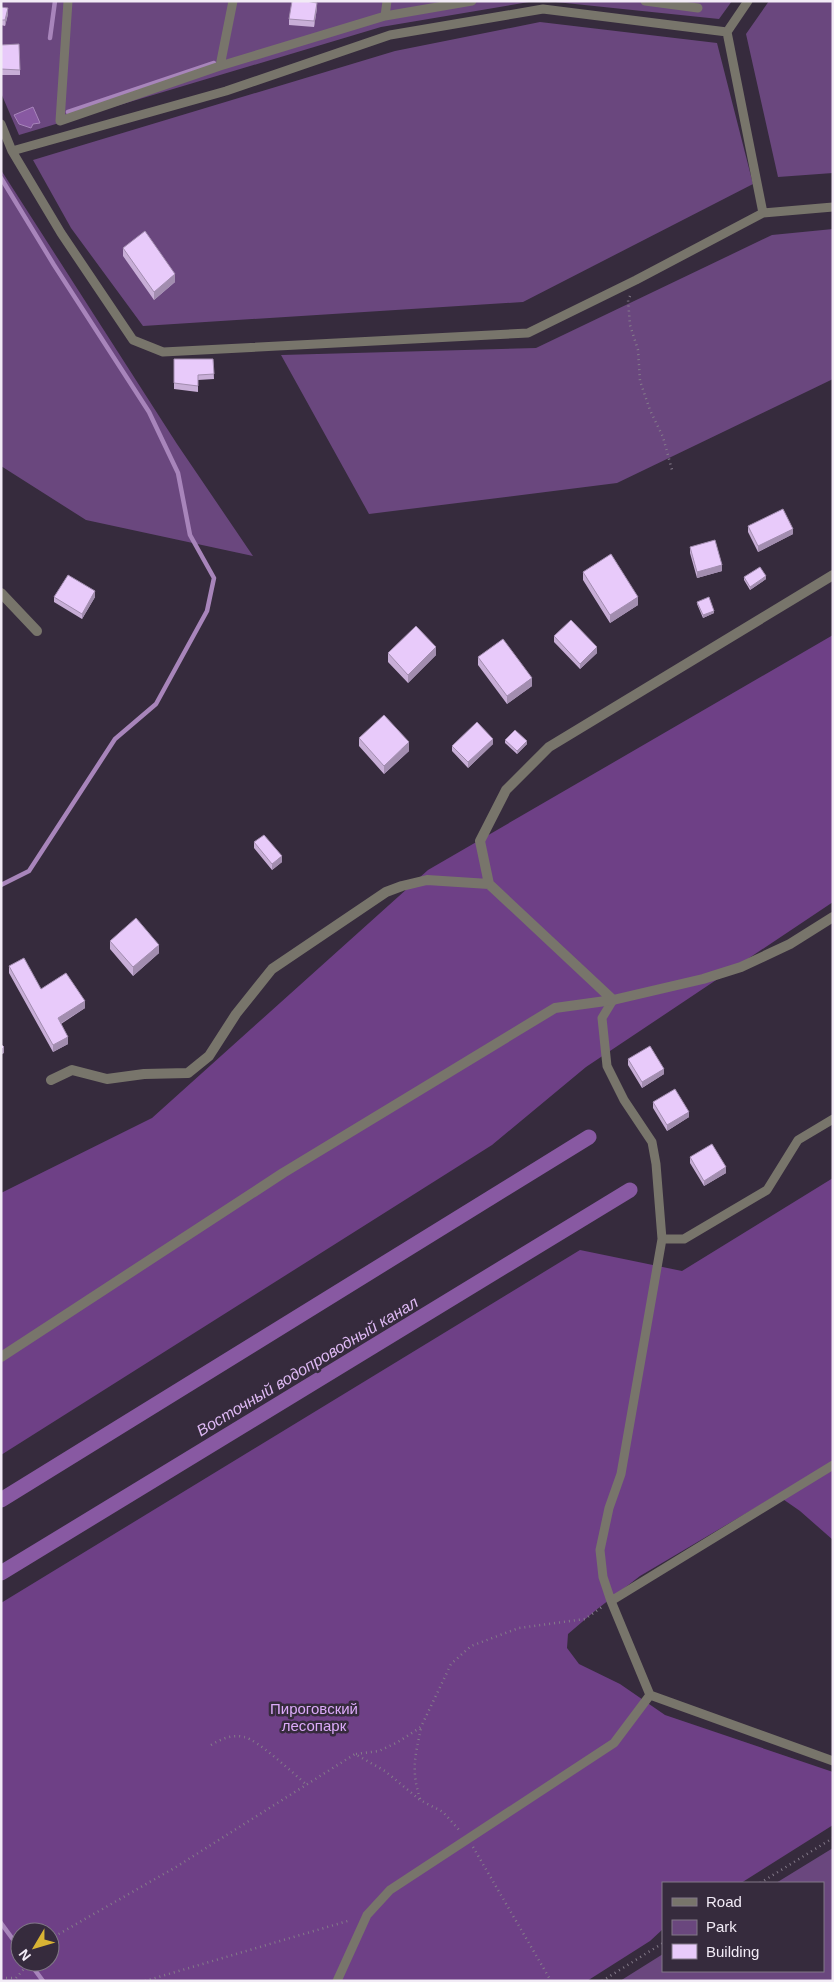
<svg xmlns="http://www.w3.org/2000/svg" width="834" height="1982" viewBox="0 0 834 1982" font-family="Arial,sans-serif">
	<style>
		.green { fill: #6a477e }
		.forest { fill: #6e4086; fill-rule: evenodd }
		.water { fill: #8859a2; stroke: #a885bb }
		.lines { fill: none; stroke-linecap: round; stroke-linejoin: round }
		.stream { stroke: #a885bb; stroke-width: 4.5 }
		.canal { stroke: #8859a2; stroke-width: 15 }
		.path { stroke: #847b8a; stroke-width: 2.5; stroke-dasharray: 1 4; stroke-linecap: butt }
		.lane { stroke: #78756b; stroke-width: 9 }
		.street { stroke: #78756b; stroke-width: 10 }
		.wall { fill: #c8aed7 }
		.shaded-wall { fill: #a28daf }
		.building { fill: #e8cafa; stroke: #a28daf }
		.labels { text-anchor: middle; stroke-width: 5; stroke-linejoin: round; paint-order: stroke }
		.park-label { font-size: 15px; fill: #dcaaf9; stroke: #362b3d }
		.water-label { font-size: 16px; font-style: italic; fill: #ddb8f3; stroke: #362b3d }
	</style>
	<rect width="100%" height="100%" fill="#362b3d"/>
	<path class="green" d="M1,1H535L381,27L19,135L1,93Z
		M546,1H732L719,19Z
		M769,1H833V173L778,177L746,34Z
		M540,22L717,43L753,184L523,302L143,326L71,228L33,160L395,51Z
		M1,170L177,444L253,556L86,520L1,466Z
		M833,229V379L617,483L369,514L281,355L536,348L772,235Z
		M833,1848V1981H620L663,1954V1971H823V1883H776Z"/>
	<path class="forest" d="M833,635V902L586,1067L492,1145L1,1455V1193L152,1118L428,870Z
		M833,1178V1540L800,1511L777,1495L640,1576L596,1610L568,1634L567,1648L579,1664L620,1684L665,1715L833,1772V1825L741,1883H663V1929L650,1941L587,1981H1V1603L580,1250L682,1271ZM20,1932H50V1962H20Z"/>
	<path class="water" d="M33,107L40,123L33,124L31,128L19,124L14,115Z"/>
	<g class="lines">
		<path class="stream" d="M50,38L55,1
			M68,112L214,63
			M1,178L54,265L149,412L178,473L190,535L214,578L207,611L156,704L115,739L29,871L1,885
			M1,1923L20,1949
			M29,1962L43,1981"/>
		<path class="canal" d="M1,1500L589,1137
			M1,1573L630,1190"/>
		<path class="path" d="M630,296L628,300L630,325L638,350L640,381L650,410L663,437L672,470
			M211,1745C221,1739 232,1734 244,1737C257,1739 295,1775 307,1785
			M356,1754L379,1751L398,1742L421,1727L451,1664L471,1646L519,1628L585,1619L602,1607
			M420,1799C411,1770 415,1757 421,1728
			M473,1847L551,1981
			M760,1883L833,1838
			M50,1939L176,1867L355,1754L385,1771L420,1800L443,1812L460,1831
			M1,1978H16L30,1962
			M145,1981L351,1920
			M602,1981L663,1943"/>
		<path class="lane" d="M68,1L60,121L220,66L385,16L387,1
			M645,1L698,8
			M385,16L472,1
			M727,32L763,213
			M220,66L233,1
			M1,124L12,151L61,233L133,340L163,352L528,333L636,280L763,213L833,207
			M12,151L226,91L390,35L543,9L727,32L748,1
			M613,1000L602,1018L607,1066L624,1100L652,1142L656,1164L662,1239L621,1474L609,1508L600,1550L603,1577L611,1601L650,1695L833,1761
			M662,1239H684L767,1190L798,1140L833,1119
			M611,1601L833,1465
			M337,1981L367,1915L390,1890L614,1743L650,1695"/>
		<path class="street" d="M1,593L37,631
			M613,1000L489,884L480,841L506,790L549,747L833,575
			M51,1080L72,1070L107,1079L144,1074L188,1073L209,1056L236,1014L272,969L386,892L402,886L427,880L489,884
			M1,1357L283,1173L555,1008L613,1000L703,979L741,967L790,944L833,917"/>
	</g>
	<path class="wall" d="M1,7L8,14L5,26L1,25Z
		M317,8L314,27L289,25V19Z
		M1,45L20,70V75H1Z
		M123,248L175,282L154,300L123,256Z
		M174,359H213L214,379L198,380V392L174,389Z
		M748,526L793,534L758,552L748,532Z
		M690,547L722,571L697,578L690,553Z
		M583,572L638,605L610,623L583,580Z
		M744,577L766,579L750,590L744,580Z
		M54,597H95L82,619L54,602Z
		M697,602L714,613L703,618L697,604Z
		M554,636L597,653L580,669L554,642Z
		M388,653L436,655L408,683L388,662Z
		M478,657L532,686L507,704L478,665Z
		M359,738L409,751L384,774L359,746Z
		M505,740L527,744L517,754L505,743Z
		M493,744L468,768L452,751V746Z
		M254,842L282,862L272,870L254,848Z
		M110,941L159,953L133,976L110,949Z
		M9,966L41,989L85,1008L61,1024L68,1044L53,1052L9,973Z
		M628,1059L664,1074L642,1088L628,1065Z
		M653,1102L689,1117L667,1131L653,1108Z
		M690,1157L726,1173L704,1186L690,1163Z"/>
	<path class="shaded-wall" d="M317,3V8L314,27V21Z
		M8,8V14L5,26V20Z
		M175,274V282L154,300V292Z
		M793,529V534L758,552V546Z
		M722,565V571L697,578V572Z
		M766,576V579L750,590V587Z
		M95,591V597L82,619V614Z
		M638,597V605L610,623V615Z
		M714,611V613L703,618V615Z
		M436,647V655L408,683V675Z
		M597,647V653L580,669V664Z
		M532,678V686L507,704V696Z
		M493,739V744L468,768V762Z
		M527,741V744L517,754V751Z
		M409,742V751L384,774V766Z
		M282,856V862L272,870V864Z
		M159,945V953L133,976V967Z
		M85,1001V1008L58,1025V1018Z
		M68,1037V1044L53,1052V1045Z
		M4,1047V1053L1,1055V1050Z
		M664,1069V1074L642,1088V1082Z
		M689,1112V1117L667,1131V1125Z
		M726,1167V1173L704,1186V1181Z"/>
	<path class="building" d="M292,1H306L317,3L314,21L289,19Z
		M1,7L8,8L5,20H1Z
		M19,44L20,70L1,69V45Z
		M145,231L175,274L154,292L123,248Z
		M174,359H213L214,374L198,375V386L174,383Z
		M783,509L793,529L758,546L748,526Z
		M715,540L722,565L697,572L690,547Z
		M611,554L638,597L610,615L583,572Z
		M760,567L766,576L750,587L744,577Z
		M68,575L95,591L82,614L54,597Z
		M709,597L714,611L703,615L697,602Z
		M571,620L597,647L580,664L554,636Z
		M416,626L436,647L408,675L388,653Z
		M503,639L532,678L507,696L478,657Z
		M384,715L409,742L384,766L359,738Z
		M477,722L493,739L468,762L452,746Z
		M515,730L527,741L517,751L505,740Z
		M264,835L282,856L272,864L254,842Z
		M136,918L159,945L133,967L110,941Z
		M24,958L41,989L66,973L85,1001L58,1018L68,1037L53,1045L9,966Z
		M1,1044L4,1047L1,1050Z
		M650,1046L664,1069L642,1082L628,1059Z
		M675,1089L689,1112L667,1125L653,1102Z
		M712,1144L726,1167L704,1181L690,1157Z"/>
	<g class="labels">
		<g class="park-label">
			<text x="314" y="1714">Пироговский<tspan x="314" dy="17">лесопарк</tspan></text>
		</g>
		<g class="water-label">
			<text transform="translate(307 1366) rotate(-31)" y="6">Восточный водопроводный канал</text>
		</g>
	</g>
	<rect width="834" height="1982" fill="none" stroke="#f2ebf6" stroke-width="5"/>
	<rect x="662" y="1882" width="162" height="90" fill="#362b3d" stroke="#817887"/>
	<rect x="672" y="1898" width="25" height="8" fill="#78756b" stroke="#817887"/>
	<text x="706" y="1907" font-size="15" fill="#f2ebf6">Road</text>
	<rect x="672" y="1920" width="25" height="15" fill="#6a477e" stroke="#817887"/>
	<text x="706" y="1932" font-size="15" fill="#f2ebf6">Park</text>
	<rect x="672" y="1944" width="25" height="15" fill="#e8cafa" stroke="#817887"/>
	<text x="706" y="1957" font-size="15" fill="#f2ebf6">Building</text>
	<g transform="translate(35 1947) rotate(232)"><circle r="24" fill="#362b3d" stroke="#817887"/>
	<path d="M0-4L9 19L0 12L-9 19Z" fill="#d9b334"/>
	<text y="-8" font-size="14" font-weight="bold" text-anchor="middle" fill="#f2ebf6">N</text>
	</g>
</svg>
